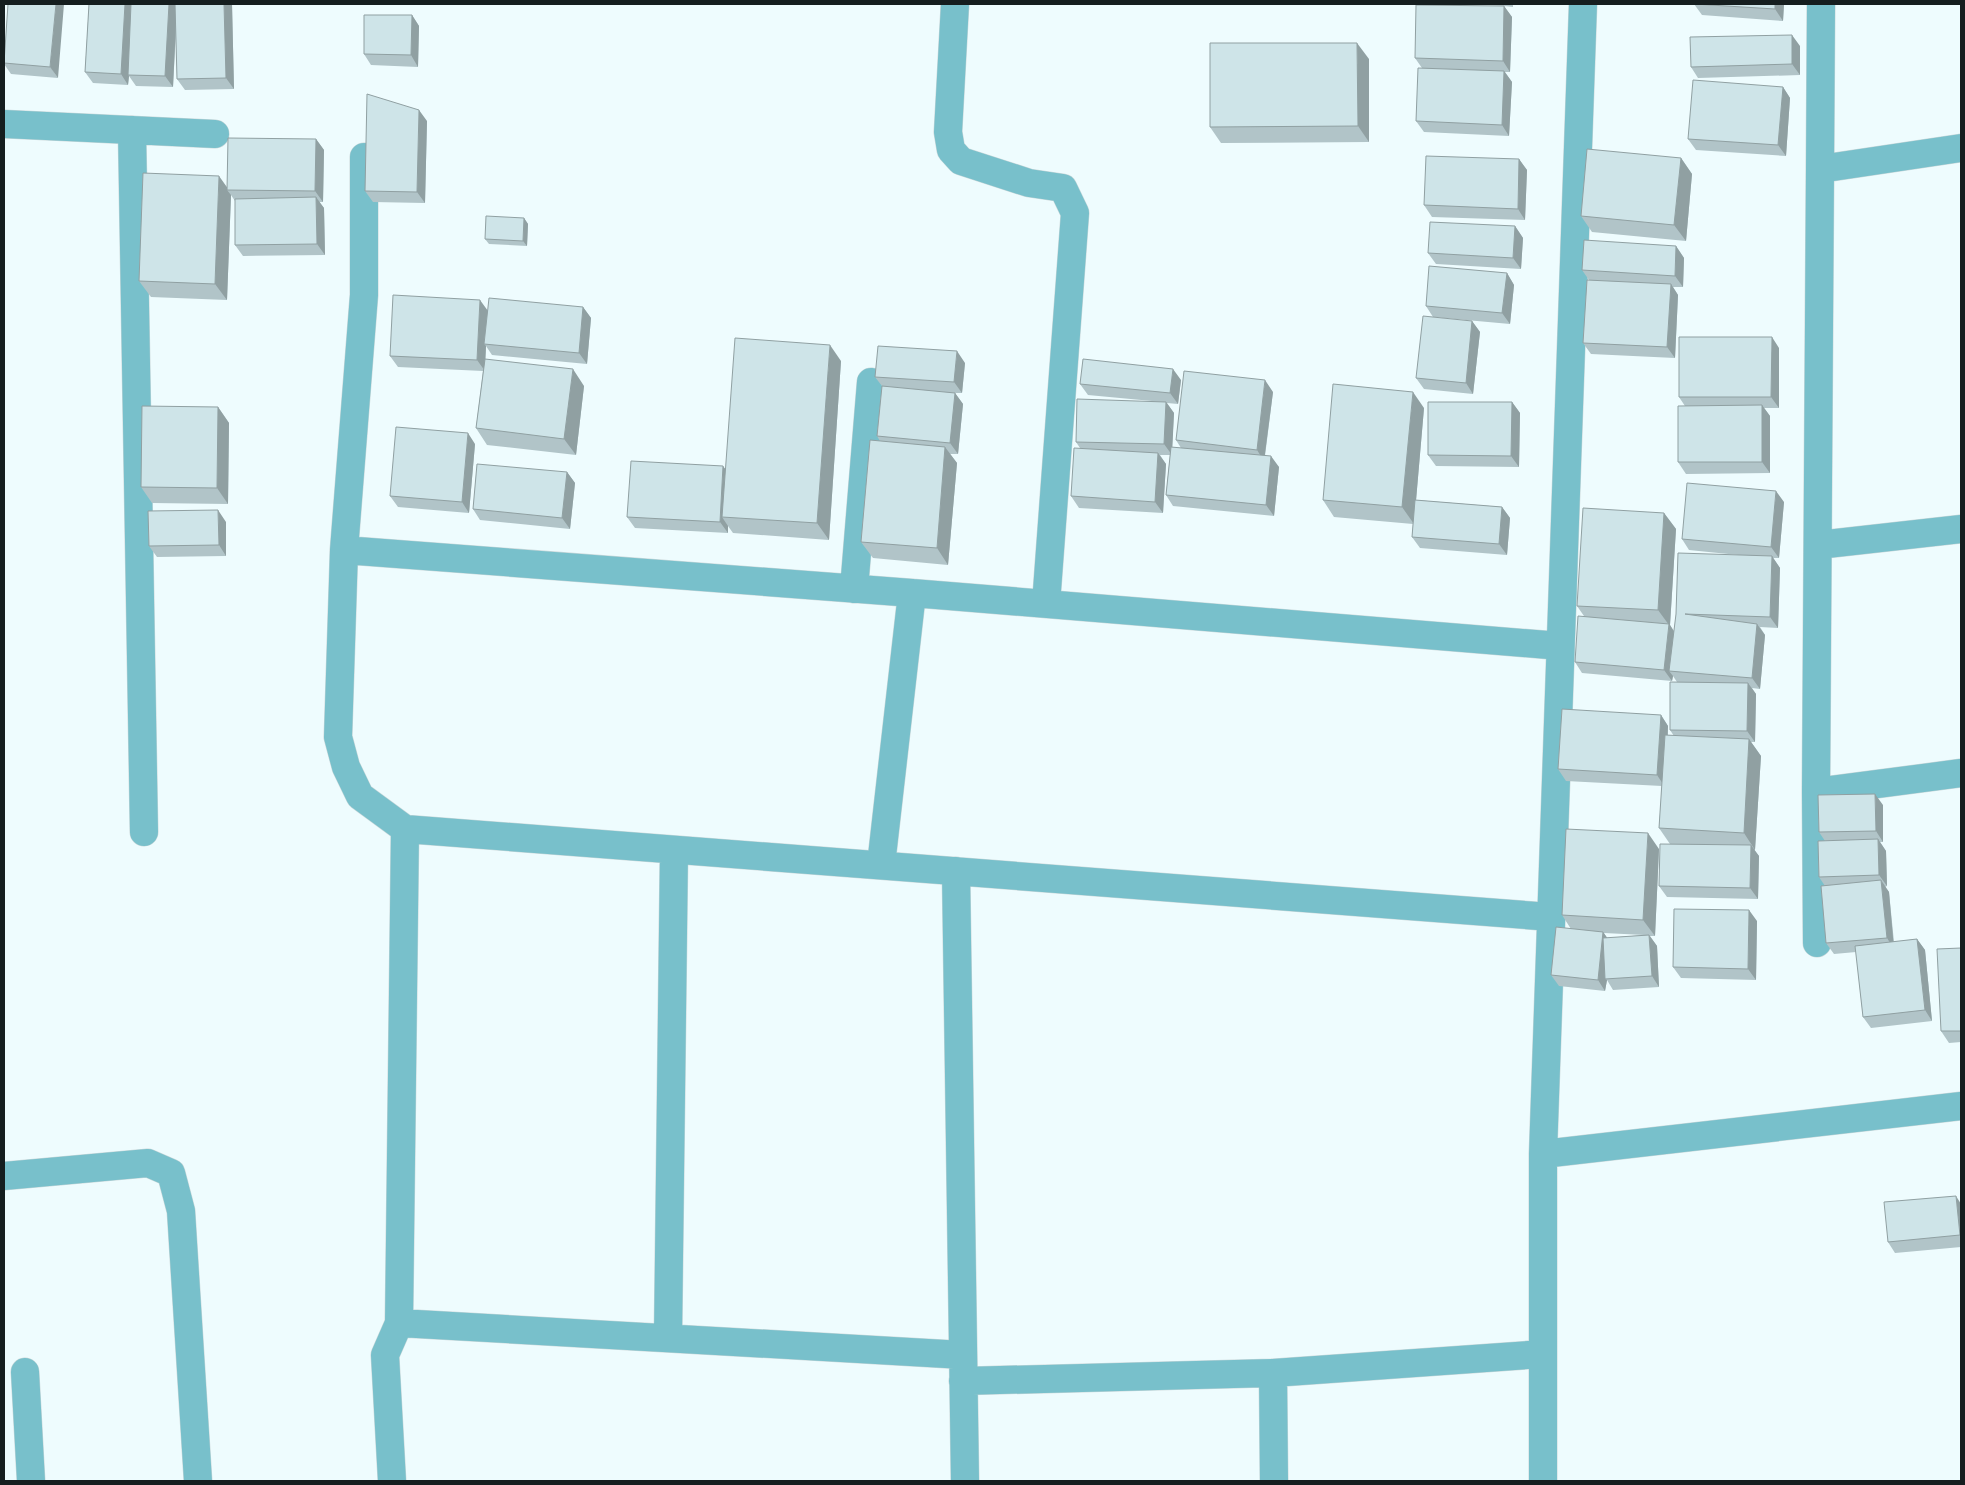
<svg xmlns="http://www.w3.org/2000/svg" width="1965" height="1485" viewBox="0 0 1965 1485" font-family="'DejaVu Sans',sans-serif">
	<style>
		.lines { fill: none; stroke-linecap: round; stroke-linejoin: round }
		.minor-casing { stroke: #cbd8da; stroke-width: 29 }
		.minor { stroke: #78c0cb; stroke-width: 28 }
		.wall { fill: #b1c4c8; fill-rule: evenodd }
		.shaded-wall { fill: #90a0a2 }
		.building { fill: #cee4e8; stroke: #90a0a2 }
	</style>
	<rect width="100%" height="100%" fill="#eefcfe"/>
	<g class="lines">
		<defs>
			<path id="minor" d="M955,4L948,132L951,150L961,161L1029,183L1063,188L1075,213L1046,604
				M1821,4L1820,169L1961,148
				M4,124L215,134
				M132,130L144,832
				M364,157V295L344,550L338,737L346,767L360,796L405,829L1551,917
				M1820,169L1816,792L1961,773
				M1818,545L1961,529
				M344,550L912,593L1560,646
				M854,589L871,382
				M1816,792L1817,943
				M405,829L399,1323L963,1355
				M881,865L912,593
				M956,871L965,1481
				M1543,1154L1583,4
				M4,1176L148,1163L171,1173L181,1211L198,1481
				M668,1338L674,850
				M25,1372L31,1481
				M1273,1373L1274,1481
				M963,1381L1273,1373L1543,1354
				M392,1481L385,1355L399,1323
				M1543,1481V1154L1961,1106"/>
		</defs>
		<use href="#minor" class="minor-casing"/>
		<use href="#minor" class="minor"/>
	</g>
	<path class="wall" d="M8,4L58,78L11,74L4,64Z
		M89,4H232L234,89L185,90L177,79L176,30L173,87L136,86L129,76L128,85L93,83L85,72Z
		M1472,4H1513V7L1504,6L1512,17L1510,72H1505L1512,82L1509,136L1424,132L1416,121L1422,68L1415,58L1504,6Z
		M1694,4H1784L1783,21L1702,15Z
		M412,15L419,26L418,67L371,65L364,54Z
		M1800,46V75L1698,78L1691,67Z
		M1369,59V142L1221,143L1210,127Z
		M1783,87L1790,98L1786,156L1696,150L1688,139Z
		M427,121L425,203L373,202L365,191Z
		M316,139L324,150L323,202H319L324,208L325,255L243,256L235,245V201L231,195L227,300L151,297L139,281L227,187Z
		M1681,158L1692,174L1686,241L1592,232L1581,216Z
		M1519,159L1527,170L1525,220L1432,217L1424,205Z
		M524,218L528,224L527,246L489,244L485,239Z
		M1515,226L1523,238L1521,269L1436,264L1428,253Z
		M1676,246L1684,258L1683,287H1673L1678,295L1675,358L1591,354L1583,343L1589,280L1582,270Z
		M1507,273L1514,285L1510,324L1433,317L1426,306Z
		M583,307L591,318L587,364L492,355L486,346L485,359L584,386L576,455L487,445L476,428L483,371L398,367L390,356L488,310Z
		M1472,321L1480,332L1473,394L1424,389L1416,378Z
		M1779,348V408H1764L1770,416V473L1686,474L1678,462L1685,406L1679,397Z
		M841,361L829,540L733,533L728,526V533L635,528L627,517L723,466L725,469Z
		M965,363L962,393H955L963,404L958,454H950L957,463L948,565L873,558L861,542L880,441L877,436L882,386L875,377Z
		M1181,380L1178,404L1167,403L1174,413L1172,447L1181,448L1176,440L1273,392L1265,456L1279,467L1274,516L1173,506L1166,495L1170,455H1160L1166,464L1163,513L1079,508L1071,496L1080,448L1076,442L1152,401L1088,395L1080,384Z
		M1512,402L1520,413L1519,467L1436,466L1428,455Z
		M218,407L229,423L228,504L152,503L141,487Z
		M1424,408L1416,500L1502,507L1510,518L1507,555L1420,548L1412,537L1413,524L1334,517L1323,500Z
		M475,444L469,513L398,507L390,496Z
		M567,472L575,483L570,529L480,520L473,509Z
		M1784,502L1779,558H1773L1780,568L1778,628L1760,627L1765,635L1760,689L1752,688L1756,694L1755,742H1751L1761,756L1755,850H1754L1759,856L1758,899L1667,897L1659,886L1670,844L1659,828L1662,786L1566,781L1558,769L1661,715L1668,726V735L1674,736L1670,730L1677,682L1673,676L1672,681L1582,673L1575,662L1584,616L1577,606L1664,513L1676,529L1670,625L1674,631L1748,556L1689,550L1682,539Z
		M226,522V556L157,557L149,546Z
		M1883,805V842H1880L1886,851L1887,886L1885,887L1889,892L1894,942L1917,939L1925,950L1932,1021L1871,1028L1863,1017L1856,952L1834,954L1826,943L1825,886L1819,877L1825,841L1819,832Z
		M1659,849L1655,936H1650L1657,946L1659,987L1613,990L1607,980L1605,991L1559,986L1551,975L1571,929L1562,915ZM1604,933L1644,935L1607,938Z
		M1757,921L1756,980L1681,978L1673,967Z
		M1961,948V1042L1949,1043L1941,1031Z
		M1961,1204V1247L1895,1253L1888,1242Z"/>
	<path class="shaded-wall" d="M56,4H64L58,78L50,67Z
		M125,4H133L128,75L129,76L128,85L121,74Z
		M169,4H177L173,87L165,76Z
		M224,4H232L234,89L226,78Z
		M1775,4H1784L1783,21L1775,9Z
		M1504,6L1512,17L1510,72L1503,61Z
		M412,15L419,26L418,67L411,55Z
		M1792,35L1800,46V75L1792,64Z
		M1357,43L1369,59V142L1358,126Z
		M1504,71L1512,82L1509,136L1502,125Z
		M1783,87L1790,98L1786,156L1778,145Z
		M419,110L427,121L425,203L417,192Z
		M316,139L324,150L323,202L315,191Z
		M1681,158L1692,174L1686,241L1674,225Z
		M1519,159L1527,170L1525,220L1518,209Z
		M219,176L229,190H227L231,195L227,300L215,284Z
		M316,197L324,208L325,255L317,244Z
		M524,218L528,224L527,246L523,241Z
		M1515,226L1523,238L1521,269L1513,258Z
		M1676,246L1684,258L1683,287L1675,276Z
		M1507,273L1514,285L1510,324L1502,313Z
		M1671,284L1678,295L1675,358L1667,347Z
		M480,300L488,311L484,344L486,346L485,371L477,360Z
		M583,307L591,318L587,364L579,353Z
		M1472,321L1480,332L1473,394L1466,383Z
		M1772,337L1779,348V408L1771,397Z
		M830,345L841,361L829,540L817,523Z
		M957,351L965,363L962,393L954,382Z
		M573,369L584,386L576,455L564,439Z
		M1173,369L1181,380L1178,404L1170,393Z
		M1265,380L1273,392L1264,461L1257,450Z
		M1413,392L1424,408L1414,524L1402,507Z
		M955,393L963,404L958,454L950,443Z
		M1166,402L1174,413L1172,455L1164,444Z
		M1512,402L1520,413L1519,467L1511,456Z
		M1762,405L1770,416V473L1762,462Z
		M218,407L229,423L228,504L217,488Z
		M468,433L475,444L469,513L462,502Z
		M945,447L957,463L948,565L937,548Z
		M1158,453L1166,464L1163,513L1155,502Z
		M1271,456L1279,467L1274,516L1266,505Z
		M723,466L731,477L722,517L728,526V533L720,522Z
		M567,472L575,483L570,529L562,518Z
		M1776,491L1784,502L1779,558L1771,547Z
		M1502,507L1510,518L1507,555L1499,544Z
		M218,510L226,522V556L219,545Z
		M1664,513L1676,529L1670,625L1676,635L1669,671L1673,676L1672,681L1664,670L1669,625L1658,610Z
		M1772,556L1780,568L1778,628L1770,617Z
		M1757,624L1765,635L1760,689L1752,678Z
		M1748,683L1756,694L1755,742L1747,731Z
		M1661,715L1668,726L1665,787L1657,775Z
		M1749,739L1761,756L1755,850L1744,833Z
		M1875,794L1883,805V842L1876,831Z
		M1648,833L1659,849L1655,936L1643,920Z
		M1878,839L1886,851L1887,886L1879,875Z
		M1751,845L1759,856L1758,899L1750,888Z
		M1881,880L1889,892L1894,949L1887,938Z
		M1749,910L1757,921L1756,980L1748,969Z
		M1603,932L1611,943L1605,979L1607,980L1605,991L1598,980Z
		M1649,935L1657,946L1659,987L1652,976Z
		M1917,939L1925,950L1932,1021L1925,1010Z
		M1956,1196L1961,1204V1237L1960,1235Z"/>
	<path class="building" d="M8,4H56L50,67L4,63Z
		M89,4H125L121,74L85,72Z
		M131,4H169L165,76L128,75Z
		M175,4H224L226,78L177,79Z
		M1694,4H1775V9Z
		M1416,5L1504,6L1503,61L1415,58Z
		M364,15H412L411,55L364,54Z
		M1792,35V64L1691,67L1690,37Z
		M1210,43H1357L1358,126L1210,127Z
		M1418,68L1504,71L1502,125L1416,121Z
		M1693,80L1783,87L1778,145L1688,139Z
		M367,94L419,110L417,192L365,191Z
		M228,138L316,139L315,191L227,190Z
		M1587,149L1681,158L1674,225L1581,216Z
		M1426,156L1519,159L1518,209L1424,205Z
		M143,173L219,176L215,284L139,281Z
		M316,197L317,244L235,245V199Z
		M486,216L524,218L523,241L485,239Z
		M1430,222L1515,226L1513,258L1428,253Z
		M1584,240L1676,246L1675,276L1582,270Z
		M1429,266L1507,273L1502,313L1426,306Z
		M1587,280L1671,284L1667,347L1583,343Z
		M393,295L480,300L477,360L390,356Z
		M489,298L583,307L579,353L484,344Z
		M1423,316L1472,321L1466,383L1416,378Z
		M1679,337H1772L1771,397H1679Z
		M735,338L830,345L817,523L722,517Z
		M878,346L957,351L954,382L875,377Z
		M485,359L573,369L564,439L476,428Z
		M1083,359L1173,369L1170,393L1080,384Z
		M1184,371L1265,380L1257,450L1176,440Z
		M1333,384L1413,392L1402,507L1323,500Z
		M882,386L955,393L950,443L877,436Z
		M1077,399L1166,402L1164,444L1076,442Z
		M1428,402H1512L1511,456L1428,455Z
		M1762,405V462H1678V406Z
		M142,406L218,407L217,488L141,487Z
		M396,427L468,433L462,502L390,496Z
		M870,440L945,447L937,548L861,542Z
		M1171,447L1271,456L1266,505L1166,495Z
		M1074,448L1158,453L1155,502L1071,496Z
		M631,461L723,466L720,522L627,517Z
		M477,464L567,472L562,518L473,509Z
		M1687,483L1776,491L1771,547L1682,539Z
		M1415,500L1502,507L1499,544L1412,537Z
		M1583,508L1664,513L1658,610L1577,606Z
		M218,510L219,545L149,546L148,511Z
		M1678,553L1772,556L1770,617L1685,614L1757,624L1752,678L1669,671L1676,614Z
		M1578,616L1669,624L1664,670L1575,662Z
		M1670,682L1748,683L1747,731L1670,730Z
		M1562,709L1661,715L1657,775L1558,769Z
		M1665,735L1749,739L1744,833L1659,828Z
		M1875,794L1876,831L1819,832L1818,795Z
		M1566,829L1648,833L1643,920L1562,915Z
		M1878,839L1879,875L1819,877L1818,841Z
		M1660,844L1751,845L1750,888L1659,886Z
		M1881,880L1887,938L1826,943L1821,886Z
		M1674,909L1749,910L1748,969L1673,967Z
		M1556,927L1603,932L1598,980L1551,975Z
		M1649,935L1652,976L1605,979L1603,938Z
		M1917,939L1925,1010L1863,1017L1855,946Z
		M1961,948V1031H1941L1937,949Z
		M1956,1196L1960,1235L1888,1242L1884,1202Z"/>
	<rect width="1965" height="1485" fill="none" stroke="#151e1f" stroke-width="10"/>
</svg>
